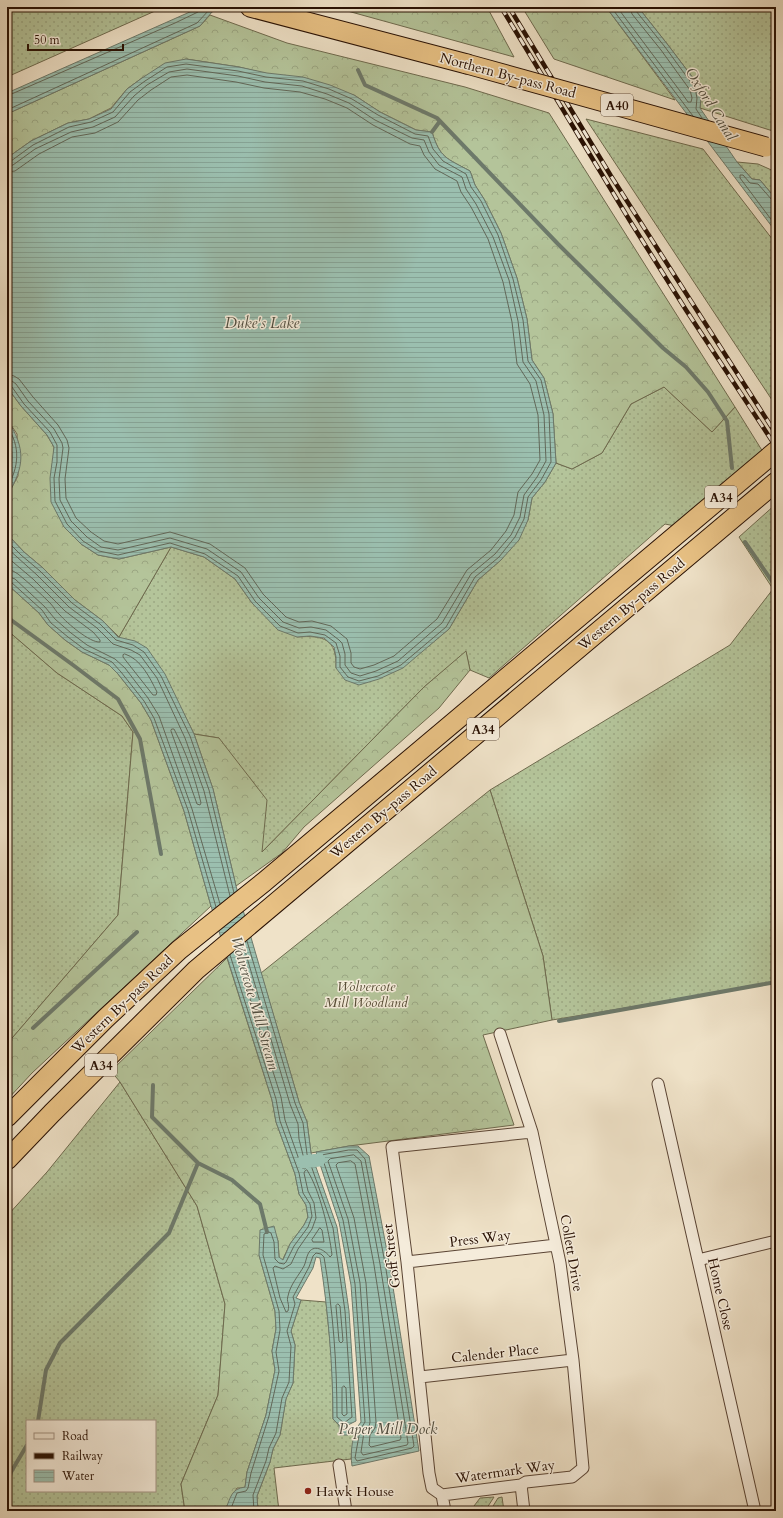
<svg xmlns="http://www.w3.org/2000/svg" width="783" height="1518" viewBox="0 0 783 1518" font-family="Cardo,serif">
	<style>
		.grass { fill: url(#grass-dots); stroke: #6e6a4e; fill-rule: evenodd }
		.forest { fill: url(#forest-crowns); stroke: #6e6a4e }
		.water { fill: url(#water-rules); stroke: #6d796a }
		.lines { fill: none; stroke-linecap: round; stroke-linejoin: round }
		.shore { stroke: #626859; stroke-width: 1 }
		.stream { stroke: #6d796a; stroke-width: 4 }
		.canal { stroke: #9bbfaf; stroke-width: 13 }
		.minor-casing { stroke: #5a4434; stroke-width: 13 }
		.trunk-casing { stroke: #281003; stroke-width: 21 }
		.minor { stroke: #f5ecdb; stroke-width: 11 }
		.trunk { stroke: #e8c184; stroke-width: 19 }
		.rail-casing { stroke: #281003; stroke-width: 4.5 }
		.rail { stroke: #f5ecdb; stroke-width: 3; stroke-dasharray: 9; stroke-linecap: butt }
		.trunk-bridge-casing { stroke: #281003; stroke-width: 21; stroke-linecap: butt }
		.trunk-bridge { stroke: #e8c184; stroke-width: 19 }
		.poi-dot { fill: #8f2418; stroke: #f5ecdb; stroke-width: 1.5 }
		.labels { text-anchor: middle; stroke-width: 3; stroke-linejoin: round; paint-order: stroke }
		.shield { fill: #f5ecdb; stroke: #665244; stroke-width: 1 }
		.shield-label { font-size: 13px; font-weight: bold; fill: #281003 }
		.street-label { font-size: 14px; fill: #281003; stroke: #f5ecdb }
		.park-label { font-size: 14px; font-style: italic; fill: #594f38; stroke: #f5ecdb }
		.poi-label { font-size: 14px; fill: #281003; stroke: #f5ecdb; text-anchor: start }
		.water-label { font-size: 15px; font-style: italic; fill: #504d3f; stroke: #f5ecdb }
	</style>
	<defs>
		<pattern id="grass-dots" width="8" height="8" patternUnits="userSpaceOnUse"><rect width="8" height="8" fill="#b4c49a"/><path d="M2 2h.1M6 6h.1" fill="none" stroke="#9ba783" stroke-width="1.8" stroke-linecap="round"/></pattern>
		<pattern id="forest-crowns" width="20" height="18" patternUnits="userSpaceOnUse"><rect width="20" height="18" fill="#b4c49a"/><path d="M2 6a3 3 0 1 1 6 0M12 15a3 3 0 1 1 6 0" fill="none" stroke="#9ba783"/></pattern>
		<pattern id="water-rules" width="6" height="5" patternUnits="userSpaceOnUse"><rect width="6" height="5" fill="#9bbfaf"/><path d="M0 2.5h6" fill="none" stroke="#86a395"/></pattern>
	</defs>
	<rect width="100%" height="100%" fill="#efe2c8"/>
	<filter id="stains"><feTurbulence type="fractalNoise" baseFrequency=".005" numOctaves="4"/><feColorMatrix values="0 0 0 0 .2 0 0 0 0 .09 0 0 0 0 .02 0 0 0 .5 -.17"/></filter>
	<radialGradient id="worn" r=".72"><stop offset=".6" stop-color="#630" stop-opacity="0"/><stop offset="1" stop-color="#630" stop-opacity=".3"/></radialGradient>
	<path class="grass" d="M7,7H164L7,77Z
		M638,7H776V132L700,108L701,98L699,86L668,45Z
		M586,119L703,149L776,244V406Z
		M737,162L758,164L776,172V199L760,180L752,179Z
		M664,387L712,432L735,407L763,452L675,526L665,524L489,678L470,670L466,652L424,687L261,853L219,738L194,734L181,708L119,637L171,547L204,557L235,579L252,603L297,637C324,635 337,639 336,668L428,646L449,629L478,580L501,560L528,520L532,498L545,482L556,463L572,469L602,453L631,404Z
		M776,504V983L552,1020L543,956L490,790L730,645L773,589L739,537Z
		M7,630L57,673L122,716L133,732L118,915L7,1044Z
		M120,1082L197,1206L225,1304L218,1395L181,1484L185,1511H7V1216L47,1172ZM27,1421H155V1491H27Z
		M301,1300L326,1302L332,1361L333,1419L348,1435V1428H356L351,1459L274,1468L279,1511H258L257,1496L270,1462L273,1449L280,1435L286,1398L293,1383L295,1345L291,1331Z
		M494,1497L485,1511H482L474,1506L480,1498Z
		M502,1497L504,1511H490L498,1498Z"/>
	<path class="forest" d="M333,7H487L514,57Z
		M522,7H606L675,100L554,59Z
		M210,15L287,43L465,87L549,113L735,407L712,432L664,387L631,404L602,453L572,469L556,463L553,414L544,378L532,360L527,319L517,278L501,233L484,199L475,185L470,171C446,158 440,158 432,132L416,130L380,112L354,95L239,67L186,59L142,78L127,89L111,108L89,119L68,123L31,141L7,158V114L200,26Z
		M7,387L21,406L47,435L54,447L53,462L64,527L81,544L98,555L119,559L171,547L119,637L103,621L75,600L43,568L24,552L7,534V496L18,476L17,434L7,419Z
		M7,584L39,613L48,625L65,640L82,652L109,665L118,674L141,703L151,720L184,811L211,906L32,1073L7,1100V1044L118,915L133,732L122,716L57,673L7,630Z
		M466,651L470,670L439,708L304,827L282,853L236,886L213,789L194,734L219,738L267,800L262,852L424,687Z
		M490,790L543,956L552,1020L483,1035L514,1125L349,1146L311,1153L307,1122L299,1102L261,973Z
		M227,958L272,1100L276,1122L295,1174L299,1194L306,1205L308,1217L304,1225L290,1244L282,1261L279,1257L278,1241L276,1236L259,1255L275,1311L276,1329L272,1351L275,1370L266,1415L247,1472L245,1488H237L226,1508V1511H185L181,1484L218,1395L225,1304L197,1206L120,1082L111,1071Z"/>
	<path class="water" d="M201,7H224L212,12L200,26L7,114V93Z
		M606,7H638L668,45L699,86L701,98L700,108L737,162L752,179L760,180L776,199V232Z
		M186,59L239,67L267,73L303,77L330,85L354,95L380,112L416,130L432,132C440,158 446,158 470,171L475,185L484,199L501,233L517,278L527,319L532,360L544,378L553,414L556,463L545,482L532,498L528,520L519,540L501,560L478,580L449,629L403,668L379,679L359,685L345,680L336,668V657L334,647L324,638L310,636L297,637L278,630L252,603L235,579L204,557L171,547L119,559L98,555L81,544L64,527L51,502L50,478L54,447L47,435L21,406L7,387V158L31,141L68,123L89,119L111,109L127,89L142,78L165,63Z
		M7,419C26,449 25,466 7,496Z
		M7,534L24,552L43,568L75,600L103,621L118,637L135,641L147,648L165,674L194,734L213,789L236,886L299,1102L307,1122L311,1153L337,1227L349,1311L356,1421L348,1425V1435H340L339,1425L333,1419C333,1365 328,1311 320,1258L316,1257L313,1268L296,1298L301,1300L291,1331L295,1345L293,1383L286,1399L280,1435L273,1449L270,1462L257,1496L258,1511H226V1508C231,1497 231,1489 245,1487L247,1472L266,1415L275,1370L272,1351L276,1329L275,1311L259,1255L260,1230L274,1226L278,1241L279,1257L283,1260L290,1244L304,1225L308,1217L306,1205L299,1194L295,1174L276,1122L272,1100L211,906L184,811L151,720L141,703L118,674L109,665L82,652L65,640L48,625L39,613L7,584Z
		M349,1146H358L369,1156L389,1262L419,1451L352,1466C350,1453 352,1432 361,1422L351,1285L339,1222L316,1152Z"/>
	<g class="lines">
		<path class="shore" d="M611,7L693,116
			M617,7L683,95L688,102H691L692,98L690,90L661,50L632,14L630,7
			M635,7L636,11L665,47L695,88L697,98L696,109L702,118
			M7,96L175,23L198,12L201,7
			M7,110L197,23L210,9L214,7
			M7,161H11L33,145L69,127L91,122L113,112L130,92L145,81L167,67L186,64L238,71L266,77L303,81L329,89L352,99L378,115L415,134L428,136L433,149L443,161L466,174L471,187L481,201L498,235L513,279L523,320L528,361L541,380L549,414L551,462L541,480L528,497L524,519L515,537L499,557L475,577L446,627L401,665L378,676L359,681L348,677L340,667V656L336,643L325,635L310,632L298,633L280,626L255,601L238,576L205,554L170,543L118,555L99,551L83,541L67,524L55,501L54,478L57,462V445L50,432L24,404L12,387L7,385
			M7,166L13,165L35,149L71,132L93,127L115,117L134,96L147,85L169,72L187,69L238,76L265,82L302,86L327,94L349,103L375,120L412,138L424,140L429,152L439,165L462,177L466,189L476,204L493,237L509,280L518,321L523,362L536,381L544,415L546,461L537,477L524,495L520,517L511,535L495,554L471,574L442,623L398,661L376,671L360,676L351,673L345,665V654L342,643L339,640L326,630L311,627L299,628L283,622L259,598L241,572L207,549L170,538L118,550L101,547L87,537L71,521L60,500L59,479L63,448L62,443L54,429L28,401L16,384L12,381L7,380
			M7,172L15,171L39,154L72,137L95,133L118,122L138,100L151,90L171,77L187,75L236,82L264,88L300,92L325,99L347,108L373,125L410,144L420,146L424,155L435,169L457,181L461,192L471,207L488,239L503,282L512,322L517,364L530,384L538,415L540,460L532,474L518,492L514,515L506,531L491,550L467,570L437,619L394,656L374,665L360,669L354,667L351,663V653L347,639L331,626L312,621L299,622L286,617L263,594L245,568L210,544L170,532L118,544L104,541L91,532L76,518L66,498L65,479L69,448L67,440L58,425L33,397L19,379L14,376L7,374
			M776,201L772,200L758,184L750,183L743,175H740V178L776,226
			M7,426C21,447 19,467 7,488
			M7,436C14,448 13,465 7,477
			M7,541L21,555L40,571L72,603L100,624L116,640L133,645L144,652L161,676L190,736L209,790L234,893
			M7,548L37,575L69,607L97,628L113,644L131,650L140,655L157,678L185,738L204,791L230,896
			M7,557L33,579L65,611L93,632L100,640V642C90,643 67,623 60,615C56,612 54,607 50,603C40,593 29,583 18,574L13,571L7,570
			M7,576L15,579L45,607L55,619L71,633L87,645L115,659L125,668L148,698L159,716L192,809L220,904
			M7,581L11,582L42,610L51,623L68,637L84,649L112,662L121,672L144,701L154,718L188,810L216,907
			M125,654C141,659 150,678 157,692L156,695H153L123,657V655Z
			M172,729H174C186,752 195,778 201,803L200,805L197,804L171,731Z
			M247,941L295,1103L303,1123L307,1154L333,1228L345,1311L352,1417L344,1423L337,1417C337,1364 333,1310 324,1257L321,1254L316,1253L313,1256L309,1267L293,1297L295,1304L287,1331L291,1346L289,1382L282,1398L276,1433L269,1448L266,1461L253,1495L254,1511
			M235,951L281,1097L285,1120L302,1168L305,1169L306,1167L299,1139L298,1124L290,1104L243,944
			M349,1150H357L365,1159L385,1263L414,1446L412,1448L357,1461L355,1458L360,1430L365,1422L355,1284L343,1220L322,1157L323,1155Z
			M354,1155L361,1161L380,1264L408,1443L407,1445L363,1455L361,1452L364,1432L369,1427L370,1422L360,1283L348,1219L328,1161L330,1159Z
			M351,1161L355,1164L374,1265L401,1438L400,1440L371,1447L369,1445L370,1435L375,1428L376,1422L366,1283L354,1218L336,1165L338,1163Z
			M307,1170C320,1190 329,1231 332,1255L330,1257C325,1250 313,1243 308,1254C306,1258 306,1262 304,1266C299,1275 290,1285 288,1296C286,1302 290,1303 288,1311L286,1312L280,1298L273,1268L275,1266L283,1269L291,1264L298,1249L312,1229L316,1218L314,1203L308,1191L304,1173L305,1171Z
			M320,1228L322,1230L324,1242H313L312,1240Z
			M338,1304L340,1306L343,1341L341,1343L339,1341L336,1306Z
			M344,1386L346,1388L347,1414L344,1416L342,1414V1388Z
			M230,1511L237,1493L246,1491L248,1488L251,1473L269,1416L279,1371L276,1352L280,1330L279,1311L263,1255L264,1234L269,1232L271,1233L274,1242L275,1259L279,1263L284,1264L286,1262L294,1246L308,1227L312,1216L310,1204L303,1193L299,1173L280,1121L276,1099L230,955"/>
		<path class="stream" d="M358,70L365,85L437,118L558,244L663,348L686,367L708,392L727,421L732,468
			M432,132L440,121
			M745,542L776,587
			M7,617L73,665L118,699L140,739L161,854
			M559,1021L776,982
			M33,1028L137,932
			M153,1085L152,1117L198,1163L232,1180L260,1204L267,1232
			M38,1421L46,1370L60,1343L169,1233L198,1163
			M7,1487L11,1472L27,1445"/>
		<path class="canal" d="M303,1162L319,1160"/>
		<defs>
			<path id="minor" d="M658,1084L755,1511
				M698,1260L776,1241
				M407,1262L556,1245
				M420,1377L573,1360
				M339,1465L346,1511
				M521,1485L524,1511
				M442,1495L521,1485L526,1482L572,1477L583,1468L573,1360L560,1263L532,1132L500,1034
				M442,1495L432,1488L429,1473L407,1262L392,1147L532,1132
				M442,1495L445,1511"/>
			<path id="trunk" d="M250,7L467,64
				M7,1117L105,1019L179,950L264,882L776,451
				M7,1160L52,1113L196,970L776,482"/>
		</defs>
		<use href="#minor" class="minor-casing"/>
		<use href="#trunk" class="trunk-casing"/>
		<use href="#minor" class="minor"/>
		<use href="#trunk" class="trunk"/>
		<defs>
			<path id="rail" d="M501,7L630,221L686,310L776,447
				M509,7L611,176L776,434"/>
		</defs>
		<use href="#rail" class="rail-casing"/>
		<use href="#rail" class="rail"/>
		<defs>
			<path id="trunk-bridge" d="M467,64L766,147"/>
		</defs>
		<use href="#trunk-bridge" class="trunk-bridge-casing"/>
		<use href="#trunk-bridge" class="trunk-bridge"/>
	</g>
	<circle class="poi-dot" cx="308" cy="1491" r="4"/>
	<g class="labels">
		<g class="shield">
			<rect x="601" y="94" width="32" height="22" rx="3"/>
			<rect x="705" y="486" width="32" height="22" rx="3"/>
			<rect x="467" y="718" width="32" height="22" rx="3"/>
			<rect x="85" y="1054" width="32" height="22" rx="3"/>
		</g>
		<g class="shield-label">
			<text x="617" y="110">A40</text>
			<text x="721" y="502">A34</text>
			<text x="483" y="734">A34</text>
			<text x="101" y="1070">A34</text>
		</g>
		<g class="street-label">
			<text transform="translate(508 75) rotate(15)" y="5">Northern By-pass Road</text>
			<text transform="translate(631 604) rotate(-40)" y="5">Western By-pass Road</text>
			<text transform="translate(383 812) rotate(-40)" y="5">Western By-pass Road</text>
			<text transform="translate(122 1004) rotate(-44)" y="5">Western By-pass Road</text>
			<text transform="translate(480 1238) rotate(-7)" y="5">Press Way</text>
			<text transform="translate(572 1253) rotate(80)" y="5">Collett Drive</text>
			<text transform="translate(391 1256) rotate(-97)" y="5">Goff Street</text>
			<text transform="translate(721 1294) rotate(77)" y="5">Home Close</text>
			<text transform="translate(495 1353) rotate(-6)" y="5">Calender Place</text>
			<text transform="translate(505 1471) rotate(-8)" y="5">Watermark Way</text>
		</g>
		<g class="park-label">
			<text x="366" y="991">Wolvercote<tspan x="366" dy="16">Mill Woodland</tspan></text>
		</g>
		<g class="poi-label">
			<text x="316" y="1496">Hawk House</text>
		</g>
		<g class="water-label">
			<text transform="translate(711 104) rotate(58)" y="5">Oxford Canal</text>
			<text x="262" y="328">Duke's Lake</text>
			<text transform="translate(255 1003) rotate(74)" y="5">Wolvercote Mill Stream</text>
			<text x="388" y="1434">Paper Mill Dock</text>
		</g>
	</g>
	<rect width="783" height="1518" fill="none" stroke="#efe2c8" stroke-width="24"/>
	<rect x="8" y="8" width="767" height="1502" fill="none" stroke="#281003" stroke-width="2"/>
	<rect x="12" y="12" width="759" height="1494" fill="none" stroke="#281003"/>
	<rect x="26" y="1420" width="130" height="72" fill="#f5ecdb" stroke="#a39485"/>
	<rect x="34" y="1433" width="20" height="6" fill="#f5ecdb" stroke="#a39485"/>
	<text x="62" y="1440" font-size="12" fill="#281003">Road</text>
	<rect x="34" y="1453" width="20" height="6" fill="#281003" stroke="#a39485"/>
	<text x="62" y="1460" font-size="12" fill="#281003">Railway</text>
	<rect x="34" y="1470" width="20" height="12" fill="url(#water-rules)" stroke="#a39485"/>
	<text x="62" y="1480" font-size="12" fill="#281003">Water</text>
	<path d="M28 44v6h95v-6" fill="none" stroke="#281003" stroke-width="2"/>
	<text x="34" y="44" font-size="12" fill="#281003" stroke="#f5ecdb" stroke-width="3" paint-order="stroke">50 m</text>
	<rect width="100%" height="100%" filter="url(#stains)"/>
	<rect width="100%" height="100%" fill="url(#worn)"/>
</svg>
